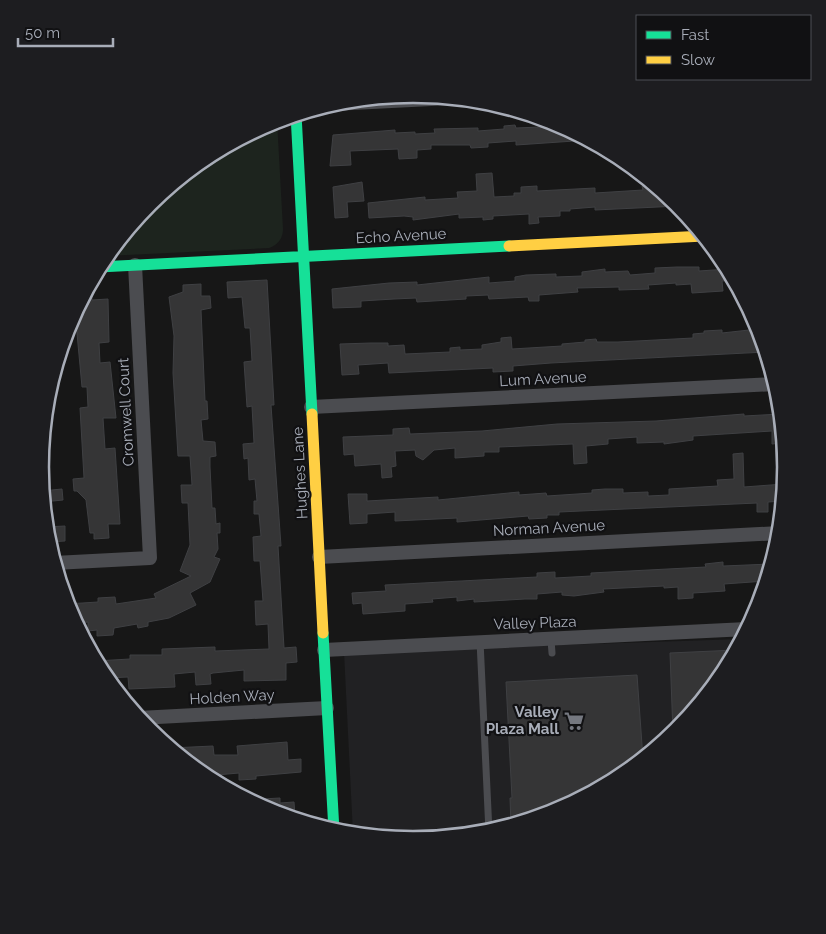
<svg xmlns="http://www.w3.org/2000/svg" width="826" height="934" viewBox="0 0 826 934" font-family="Raleway,sans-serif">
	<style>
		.built { fill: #212123 }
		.green { fill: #1d241e }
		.building { fill: #353536; stroke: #3f4043 }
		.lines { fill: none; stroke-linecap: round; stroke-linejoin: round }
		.lane { stroke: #4b4c50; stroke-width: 7 }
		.street { stroke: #4b4c50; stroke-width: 14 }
		.fast { stroke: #16e098; stroke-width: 11 }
		.slow { stroke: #ffcf43; stroke-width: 11 }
		.labels { text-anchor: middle; stroke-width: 4.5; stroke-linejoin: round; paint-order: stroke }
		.street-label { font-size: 15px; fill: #a8adb8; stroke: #111113 }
		.poi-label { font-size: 15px; font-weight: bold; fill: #a8adb8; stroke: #111113; text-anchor: end }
		.rim { fill: none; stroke: #a8adb8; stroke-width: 2.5 }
	</style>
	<rect width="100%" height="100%" fill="#171717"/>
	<path class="built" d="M742,639L723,674L677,731L620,777L555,812L485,833L413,840L353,834L344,652Z"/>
	<path class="green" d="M277,120L283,229C283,238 278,245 269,248L106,256L149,203L206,157Z"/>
	<path class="building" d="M515,125L516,128L563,126L589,140L516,145V141L488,143V147L471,148L470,145H431V149L417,150V158L399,159L398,149L350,151L351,165L330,166L333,135L395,130V133L415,132V134L435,133L434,129L478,128V131L504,129V126Z
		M492,173L494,197L514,196V193H521V187L537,186V191L595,188V193L643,190L642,186H655L679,206L595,210V207L570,209V211H560V216L538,217L539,223L529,224V214L493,216V219L483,220V217L459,218V214L413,220V217L404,216L369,218L368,203L425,197V200L458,198L457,192L477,191L476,174Z
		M362,182L364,201L347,202L348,217L335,218L333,187Z
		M677,267H699V271L728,269L734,280L722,281L723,291L692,293L691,284L676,285V283L648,285L649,289L619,290V287L577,288L578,292L539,295V301H529L528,297L489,299L488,295L466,296V299L417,302L416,298L394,299L361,301V307L333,308L332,289L389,283L417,282V285L489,277V283L515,281V277L526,275L556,274V277L582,276V272L605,269V272L628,271L630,275L655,273V268Z
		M267,280L274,405H271L281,546H278L284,648L296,647L297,662L286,663V680L244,681V670L213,673L210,674L211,684L196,685L195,672L174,674L175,687L129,689L128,677L106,678L96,661L130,659V655H162V649L215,647V651L269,649L268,624L256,625L255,601H263L260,561H254L253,537L261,536L259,514H254V501H257L255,479L249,480L248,458L244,459L243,444L254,443L252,406L247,407L244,362L252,361L250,328H245L242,297L228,298L227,282Z
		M91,282L92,300L108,299L109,342L99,343L100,363L110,362L116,418H103L105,449L115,448L120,524H108L109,538L94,539V533H90L86,500L77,491H74L73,479L84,478L80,408L88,407L87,387H82L75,312Z
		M201,284V296H210L211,308L201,310L205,401H207L208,419L201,420L203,441L215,442L216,456L210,457V467L212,508H215L216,524L220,523V533H217L218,549L214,557L220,559L210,582L190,593L196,605L169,618L148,622V626L138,628L137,624L114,628L113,635L97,636V630L88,631V622L77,623V619H73L67,604L98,602V598L115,597L116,604L156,598L154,594L191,576L180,571L190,545L188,503H182L181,485H192L190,456H178L173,373L174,336L169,297L183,292V285Z
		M758,329L766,352L551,363L513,366V371L493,372V368L389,373L388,363L358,365L359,374L342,375L340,344L371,343H388V346L404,345L405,354L450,352V348L460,347V350L482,349V345L501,342V338L511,337L512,349L562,346V344L585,342V340L596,339L597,342H618L693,338V334L704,333V331L722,330V333Z
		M744,414V416L781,414L784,443L772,444V431L693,436V440L664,444V442L637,443V437L608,439V444L586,446L587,463L574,464L573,444L499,447V452H484V456L455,458V448L434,450L423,460L416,456L415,450L395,451L396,466L391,467L392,477L382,478L381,464L355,466L354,454L344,455L343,437L393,435V429L409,428L410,434L482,431L557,424L656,421Z
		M743,453L744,487L784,484L783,501L768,502V512H757V503L559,512V515H547V518L529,519L528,516L457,522V518L395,521V512L367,514V523L350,524L348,494H367V501L438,497V500L519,492V495L546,493L547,496L592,493V490L605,489H623V493L648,492V496L669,495V489L718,486L717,480L734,479L733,454Z
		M62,489L63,500L43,502L42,491Z
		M65,526V541L48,542L46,527Z
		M723,562V566L771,564L766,581L724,584L725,591L693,593V598L678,599V587L664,588V586L603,589L604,592L574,596L562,595V592L537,594V599H525L474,602V599L457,601V597L432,599L433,602L405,604V611L363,614L362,603L353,604L352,593L386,591L385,585L537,577V573L555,572V578L591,576V573L706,567L705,564Z
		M736,650L723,674L673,733L670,653Z
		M637,675L643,759L620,777L555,812L511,825L510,798H512L506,682Z
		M287,742L288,760L301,759V772L256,776V779L239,780V773L216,775L217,783L206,777L171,748L213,746L214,755H238L237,746Z
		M280,798V803L294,802L295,816H285L262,807V799Z"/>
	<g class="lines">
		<path class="lane" d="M551,640L552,653
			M480,641L489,832"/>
		<path class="street" d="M332,104L451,98
			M311,407L776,384
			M319,557L779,533
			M54,563L150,558L135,265
			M324,650L747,629
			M139,718L327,708"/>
		<path class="fast" d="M296,114L312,414
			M99,267L509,246
			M323,633L334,831"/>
		<path class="slow" d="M509,246L704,236
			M312,414L323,633"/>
	</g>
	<defs>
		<symbol id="supermarket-bare" viewBox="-9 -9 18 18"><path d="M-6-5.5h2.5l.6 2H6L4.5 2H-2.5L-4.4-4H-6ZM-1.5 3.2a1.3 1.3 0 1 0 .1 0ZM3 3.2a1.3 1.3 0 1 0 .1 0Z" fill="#757880" stroke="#111113" stroke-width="2.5" paint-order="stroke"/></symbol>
	</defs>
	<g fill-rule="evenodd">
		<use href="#supermarket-bare" x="560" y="707" width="28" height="28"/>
	</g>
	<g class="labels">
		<g class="street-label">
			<text transform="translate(401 236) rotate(-3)" y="5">Echo Avenue</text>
			<text transform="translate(543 379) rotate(-3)" y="5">Lum Avenue</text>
			<text transform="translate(126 412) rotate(-93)" y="5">Cromwell Court</text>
			<text transform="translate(300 473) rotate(-93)" y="5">Hughes Lane</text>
			<text transform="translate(549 528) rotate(-3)" y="5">Norman Avenue</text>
			<text transform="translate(535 623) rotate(-2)" y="5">Valley Plaza</text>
			<text transform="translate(232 697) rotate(-3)" y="5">Holden Way</text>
		</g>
		<g class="poi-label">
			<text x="559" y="717">Valley<tspan x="559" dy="17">Plaza Mall</tspan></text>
		</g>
	</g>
	<path d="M0 0H826V934H0ZM49 467a364 364 0 1 1 728 0a364 364 0 1 1-728 0Z" fill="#1d1d20" fill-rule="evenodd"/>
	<path class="rim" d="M49 467a364 364 0 1 1 728 0a364 364 0 1 1-728 0Z"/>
	<rect x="636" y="15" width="175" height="65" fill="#111113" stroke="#4d4f55"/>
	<rect x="646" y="31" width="25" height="8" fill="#16e098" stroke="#4d4f55"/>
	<text x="681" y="40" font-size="15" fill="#a8adb8">Fast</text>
	<rect x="646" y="56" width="25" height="8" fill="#ffcf43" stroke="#4d4f55"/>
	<text x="681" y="65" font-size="15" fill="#a8adb8">Slow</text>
	<path d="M18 38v8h95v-8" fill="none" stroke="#a8adb8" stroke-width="2.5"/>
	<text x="25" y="38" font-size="15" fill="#a8adb8" stroke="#111113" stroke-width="4" paint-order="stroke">50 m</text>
</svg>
